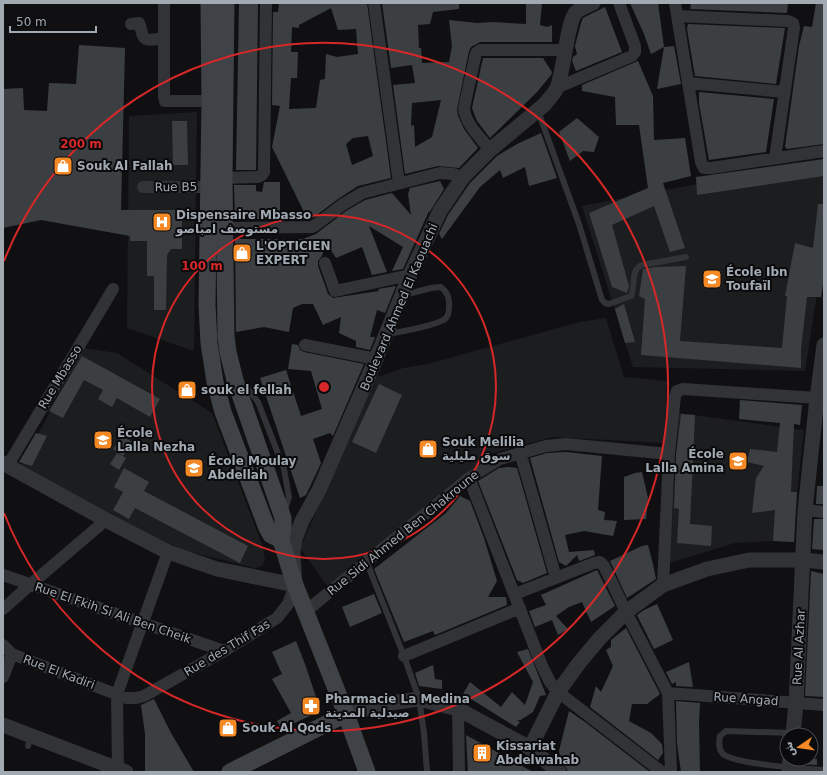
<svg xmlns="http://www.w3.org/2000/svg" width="827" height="775" viewBox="0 0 827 775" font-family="'DejaVu Sans','Noto Sans Arabic',sans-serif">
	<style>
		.built { fill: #1c1d1f }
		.building { fill: #3c3f42; fill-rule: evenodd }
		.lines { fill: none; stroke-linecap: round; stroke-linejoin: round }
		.service { stroke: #313337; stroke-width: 6 }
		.minor { stroke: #313337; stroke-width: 12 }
		.tertiary { stroke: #313337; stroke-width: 15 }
		.secondary { stroke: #3f4247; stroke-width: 17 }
		.ring { fill: none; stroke: #d62828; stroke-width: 2 }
		.labels { text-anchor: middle; stroke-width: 4; stroke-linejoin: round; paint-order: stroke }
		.poi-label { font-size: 12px; font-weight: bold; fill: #a1aab3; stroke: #0b0b0d; text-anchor: start }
		.street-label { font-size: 12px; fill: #a1aab3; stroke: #0b0b0d }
		.centre { fill: #d62828; stroke: #0b0b0d; stroke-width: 2 }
		.ring-label { font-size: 12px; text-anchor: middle; font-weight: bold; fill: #d62828; stroke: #0b0b0d; stroke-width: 4; stroke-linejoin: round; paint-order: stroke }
	</style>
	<rect width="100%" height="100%" fill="#101012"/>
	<path class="built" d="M197,112L194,351L127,328L129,116Z
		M824,160V249L805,371L633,367L582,206Z
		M606,318L624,377L667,381L664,443L552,437L490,454L328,587L300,548L375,378L403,368L427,364L580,322Z
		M83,348L117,353L212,413L263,547L265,560L262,566L255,568L183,550L122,522L22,465Z
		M679,413L804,430L797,492L794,542L773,541L735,543L669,563Z"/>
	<path class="building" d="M239,3H258L256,170H236Z
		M279,3H367L391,178L358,186L338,199L310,220H308L272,147L280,106L272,105L273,12H278ZM331,8L338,30L356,29L358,54L337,57L326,54L325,79L320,80L316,108L289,109L291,78H297L298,52H291L292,27L299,28V25ZM368,136L373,156L352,165L346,144L353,138Z
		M382,3H459V9L433,12L430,24L418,25L419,48H421L422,63L449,62L452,46L449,20L477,23L493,22L526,24V3H542L540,25L547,27L552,25V42H480L471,47L469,51L457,109L458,116L464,129L478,148L459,168L438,166L405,174L393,85L415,83L412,65L391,68ZM441,100L432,137L415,147L414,125L411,126L412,103Z
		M630,3H658L664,47L651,54L644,34Z
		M691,3H788L787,13L690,9Z
		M816,3H824V144L787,149L785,147L799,46L804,26L812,27Z
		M605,7L622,52L576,71L572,61L573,57L577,54L575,46L581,23L583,18Z
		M688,24L785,28L776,84L695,76L687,29Z
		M79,45L125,48L121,210H182V249H171L167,255L166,310H154V276H147V241H130V236L41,220L3,228V89L23,88L24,110L47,111L49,83L76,84Z
		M674,46L681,84L657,89L664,47Z
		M483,58H543L552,72L551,75L537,92L490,138L477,121L472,108Z
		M638,61L653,96L654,140L685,138L691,176L663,183L685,248L670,252L654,206L612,225L629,286L627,293L612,287L589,213L648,188L639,125H616L615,97L582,91V85Z
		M699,92L774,99L766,152L709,160L699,103Z
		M577,118L599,137L594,152L583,151L570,161L559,132Z
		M172,121H187L188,165H173Z
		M541,133L557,178L529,186L525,167L503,178L500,170L480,187L442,239L439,234L448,215L470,183L497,156L517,144Z
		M824,159V176L697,195L696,177Z
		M440,181L444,189L429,213V211L403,269L392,271L403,247L369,226L387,272L372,275L362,247L336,258L326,243L322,256L318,261V266L328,294L333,298L379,291L378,289L396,286L385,313L377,310L370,337H375L370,350L356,347V341L339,333L341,317L323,325L313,304H302L293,308L289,332L264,327L236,332L235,239H303L316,234L346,211L365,200L392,193L411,215L408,194L410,188Z
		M264,182H280V219H235L234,185H256V191L262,192Z
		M818,204H824V278L821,297H807L801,349V368L641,355L645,299L639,296L643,269L655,267L686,266L680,341L782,348L787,296H785L795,243L813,248Z
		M624,304L635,342L625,343L615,309Z
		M292,344L298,345L300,350L304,352L364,364L333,436L330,433L313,439L321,463L306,495L300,498L260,378L286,370L301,416L322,409L311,371L288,369Z
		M82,356L160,399L150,417L117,398L112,407L98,399L103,390L84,380L63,418L49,411Z
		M379,384L402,395L376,453L352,442Z
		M740,400L802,405L800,425L794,424L791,492H797L794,542L773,541L775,510L752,513L756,478L764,466L747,462L750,449L777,452L780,423L739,419Z
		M681,414L695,415L690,524L712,526L711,546L677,543L679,509L674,508L676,455Z
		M36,433L47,436L32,466L19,462Z
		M122,436L132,442L123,456L113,449Z
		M566,452L602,456L598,510L605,512L604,520L617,521L613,536L584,531L565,535L569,552L594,550L595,555L579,561L577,555L566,566L559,562L530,458L547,453Z
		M117,453L126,458L119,470L110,464Z
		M509,467L517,468L547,573L523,583L517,580L478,481L499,468Z
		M124,468L149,482L144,491L248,546L240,563L135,508L129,519L113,510L123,492L114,487Z
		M642,472L648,498L646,519L624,520V477L635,473Z
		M817,486H824V504H816Z
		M460,496L470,501L484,538L497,581L488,597H506L507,605L435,635L433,631L404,642L374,569L446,513Z
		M814,519H824V550L812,549Z
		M648,545L653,564L656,579L627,598L610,561L642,546Z
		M597,570L615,606L591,622L582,602L569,607L556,616L568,629L558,635L552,620L535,627L529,611L546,605L541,595Z
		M811,571L824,574V697L805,696Z
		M374,594L382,613L350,627L342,607Z
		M657,604L673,640L654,649L637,615L644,610Z
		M626,628L660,694L647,704H632L629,721L651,733L662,744L663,753L658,760L590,707L596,686L601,692L613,666L606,650L611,647V640Z
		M296,641L305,664L317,700L314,714L282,729L277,721L291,713L272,679L282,674L272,652Z
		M528,649L546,695L540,696L533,712L519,721L520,720H517L520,722L516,727L463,694L470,682L501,707L512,692L525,705L533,682L517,652Z
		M689,662L693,687L676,686V682L672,684L666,672Z
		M433,665L435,679L442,680V689L419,686L415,673Z
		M154,699L171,733L194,772H145V734L141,705Z
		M676,701L700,703L699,722L700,772H681L677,743Z
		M569,711L585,722L650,772H568L567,769L561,762L559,751Z
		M466,735L533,772H468Z
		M799,759H817V765L799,764Z"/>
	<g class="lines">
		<path class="service" d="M538,111L579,224L602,300L605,303L609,304L631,296C636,285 630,270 642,265L686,257
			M388,334C399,332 440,325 446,318C449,315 449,310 449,306C450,298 447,292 441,287L431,288L404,295
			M240,383L245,385L258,402L284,469L289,497L285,510
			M367,563L404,656L419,699L424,733L427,772
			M793,733L726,731L720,736C719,742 718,749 723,754C734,764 806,769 824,770
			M28,746L31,735"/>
		<path class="minor" d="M164,3V97L165,101H210
			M374,3L399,183
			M675,3L701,162L704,168H711L824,151
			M677,16L788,21L793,23L794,28L775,158
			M131,24L139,23C141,27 141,32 143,36C146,43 158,38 164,38
			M688,83L785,92
			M556,88L632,56L635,52V46L619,3
			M490,150C481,138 465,124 464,108L476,53L480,50H566
			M224,178L258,177L262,175L264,172L266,3
			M143,187H209
			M224,228L312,227L317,224L342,205L362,193L440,173L453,174L463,177
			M325,263L335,291L410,275
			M305,345L376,359
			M520,452L556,578
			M8,465L113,289
			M469,478L542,666L550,682L558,692L662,772
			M805,510L824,512
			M3,575L224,651
			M663,585L669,454L675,396L677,391L683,389L817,398
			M515,594L594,563L600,562L604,566L626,612L668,693L671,772
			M3,609L31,584L106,520
			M305,612L469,478L500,459L546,446L566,444L669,454
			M3,645L12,654L126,698H136L144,696L224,651L277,618L288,604L295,585
			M404,656L520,608
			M3,677L12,654
			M668,693L824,705
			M458,709L459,772
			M118,772L117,694L168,552"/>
		<path class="tertiary" d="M3,463L106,520L168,552L217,569L295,585L293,552L295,539L302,521L319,490L376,359L410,275L440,211L463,177L490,150L544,105C548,100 554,94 557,88C564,71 567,22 576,12C581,8 587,6 593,3
			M346,714L390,703L419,699L458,709L530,748L559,772
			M3,725L126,772
			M793,735L796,703L805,510L817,398L824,345
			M530,748L558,692L579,663L600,638L626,612L663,585L707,569L749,560H803L824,562
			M789,772L790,759"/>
		<path class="secondary" d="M209,3L210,101L207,305L209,343L215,382L223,412L267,528L271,535L281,540
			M226,3L224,178L226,336L228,352L235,380L283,518V527L281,540L295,585L346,714L367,772
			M230,772L346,714"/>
	</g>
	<g class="ring">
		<circle cx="324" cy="387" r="172"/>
		<path d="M4 261A344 344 0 1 1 4 513"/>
	</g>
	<defs>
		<symbol id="shop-square" viewBox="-11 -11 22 22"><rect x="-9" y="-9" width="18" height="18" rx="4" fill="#f48925" stroke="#0b0b0d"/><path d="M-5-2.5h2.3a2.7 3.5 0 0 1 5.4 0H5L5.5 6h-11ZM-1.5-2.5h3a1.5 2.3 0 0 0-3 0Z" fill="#fff"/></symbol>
		<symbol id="hospital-square" viewBox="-11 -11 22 22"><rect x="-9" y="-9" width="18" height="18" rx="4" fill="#f48925" stroke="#0b0b0d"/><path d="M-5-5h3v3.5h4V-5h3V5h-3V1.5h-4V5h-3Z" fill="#fff"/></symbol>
		<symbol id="school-square" viewBox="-11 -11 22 22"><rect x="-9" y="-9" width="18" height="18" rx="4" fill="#f48925" stroke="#0b0b0d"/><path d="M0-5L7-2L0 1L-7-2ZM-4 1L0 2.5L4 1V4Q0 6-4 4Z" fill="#fff"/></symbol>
		<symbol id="pharmacy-square" viewBox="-11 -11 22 22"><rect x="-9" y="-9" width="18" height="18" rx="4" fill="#f48925" stroke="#0b0b0d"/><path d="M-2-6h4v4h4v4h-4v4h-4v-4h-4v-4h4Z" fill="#fff"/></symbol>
		<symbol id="building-square" viewBox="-11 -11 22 22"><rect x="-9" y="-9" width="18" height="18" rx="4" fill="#f48925" stroke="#0b0b0d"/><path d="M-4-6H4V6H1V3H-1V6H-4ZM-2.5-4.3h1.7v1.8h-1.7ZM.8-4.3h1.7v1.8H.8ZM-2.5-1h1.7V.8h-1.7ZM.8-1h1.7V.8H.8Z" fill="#fff"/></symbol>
	</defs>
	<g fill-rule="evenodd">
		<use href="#shop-square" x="52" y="155" width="22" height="22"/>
		<use href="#hospital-square" x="151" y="211" width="22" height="22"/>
		<use href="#shop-square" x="231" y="242" width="22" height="22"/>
		<use href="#school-square" x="701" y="268" width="22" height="22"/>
		<use href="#shop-square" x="176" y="379" width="22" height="22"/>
		<use href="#school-square" x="92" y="429" width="22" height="22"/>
		<use href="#shop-square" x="417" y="438" width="22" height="22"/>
		<use href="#school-square" x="727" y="450" width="22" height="22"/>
		<use href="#school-square" x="183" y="457" width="22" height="22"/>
		<use href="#pharmacy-square" x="300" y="695" width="22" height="22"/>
		<use href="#shop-square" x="217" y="717" width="22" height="22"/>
		<use href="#building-square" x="471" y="742" width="22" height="22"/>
	</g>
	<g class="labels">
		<g class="poi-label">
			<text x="77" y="170">Souk Al Fallah</text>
			<text x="176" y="219">Dispensaire Mbasso<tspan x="176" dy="14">مستوصف امباصو</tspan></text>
			<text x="256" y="250">L'OPTICIEN<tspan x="256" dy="14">EXPERT</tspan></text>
			<text x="726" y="276">École Ibn<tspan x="726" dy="14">Toufaïl</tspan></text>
			<text x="201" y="394">souk el fellah</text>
			<text x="117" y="437">École<tspan x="117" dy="14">Lalla Nezha</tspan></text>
			<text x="442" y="446">Souk Melilia<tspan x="442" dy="14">سوق مليلية</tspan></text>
			<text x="724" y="458" text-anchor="end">École<tspan x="724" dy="14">Lalla Amina</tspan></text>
			<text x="208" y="465">École Moulay<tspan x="208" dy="14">Abdellah</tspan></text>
			<text x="325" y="703">Pharmacie La Medina<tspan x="325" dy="14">صيدلية المدينة</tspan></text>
			<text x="242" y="732">Souk Al Qods</text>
			<text x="496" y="750">Kissariat<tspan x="496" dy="14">Abdelwahab</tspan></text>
		</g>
		<g class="street-label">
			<text transform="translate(176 187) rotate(-1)" y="4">Rue B5</text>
			<text transform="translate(399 307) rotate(-67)" y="4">Boulevard Ahmed El Kaouachi</text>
			<text transform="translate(60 377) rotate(-59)" y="4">Rue Mbasso</text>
			<text transform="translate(403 533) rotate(-39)" y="4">Rue Sidi Ahmed Ben Chakroune</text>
			<text transform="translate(113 613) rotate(19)" y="4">Rue El Fkih Si Ali Ben Cheik</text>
			<text transform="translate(799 647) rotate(-87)" y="4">Rue Al Azhar</text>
			<text transform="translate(227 648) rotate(-31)" y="4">Rue des Thif Fas</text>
			<text transform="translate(59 672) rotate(21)" y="4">Rue El Kadiri</text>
			<text transform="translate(746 699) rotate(4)" y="4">Rue Angad</text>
		</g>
	</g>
	<circle cx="324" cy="387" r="6" class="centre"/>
	<g class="ring-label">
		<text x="81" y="148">200 m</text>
		<text x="202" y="270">100 m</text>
	</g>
	<rect width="827" height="775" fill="none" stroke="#a1aab3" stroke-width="8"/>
	<g transform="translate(799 747) rotate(257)"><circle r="19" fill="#0b0b0d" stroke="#474b4f"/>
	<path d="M0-3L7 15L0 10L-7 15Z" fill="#f48925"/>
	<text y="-6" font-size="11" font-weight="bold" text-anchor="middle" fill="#a1aab3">ش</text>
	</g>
	<path d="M10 26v6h86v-6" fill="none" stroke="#a1aab3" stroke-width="2"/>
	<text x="16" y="26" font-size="12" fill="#a1aab3" stroke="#0b0b0d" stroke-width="3" paint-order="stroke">50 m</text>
</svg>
